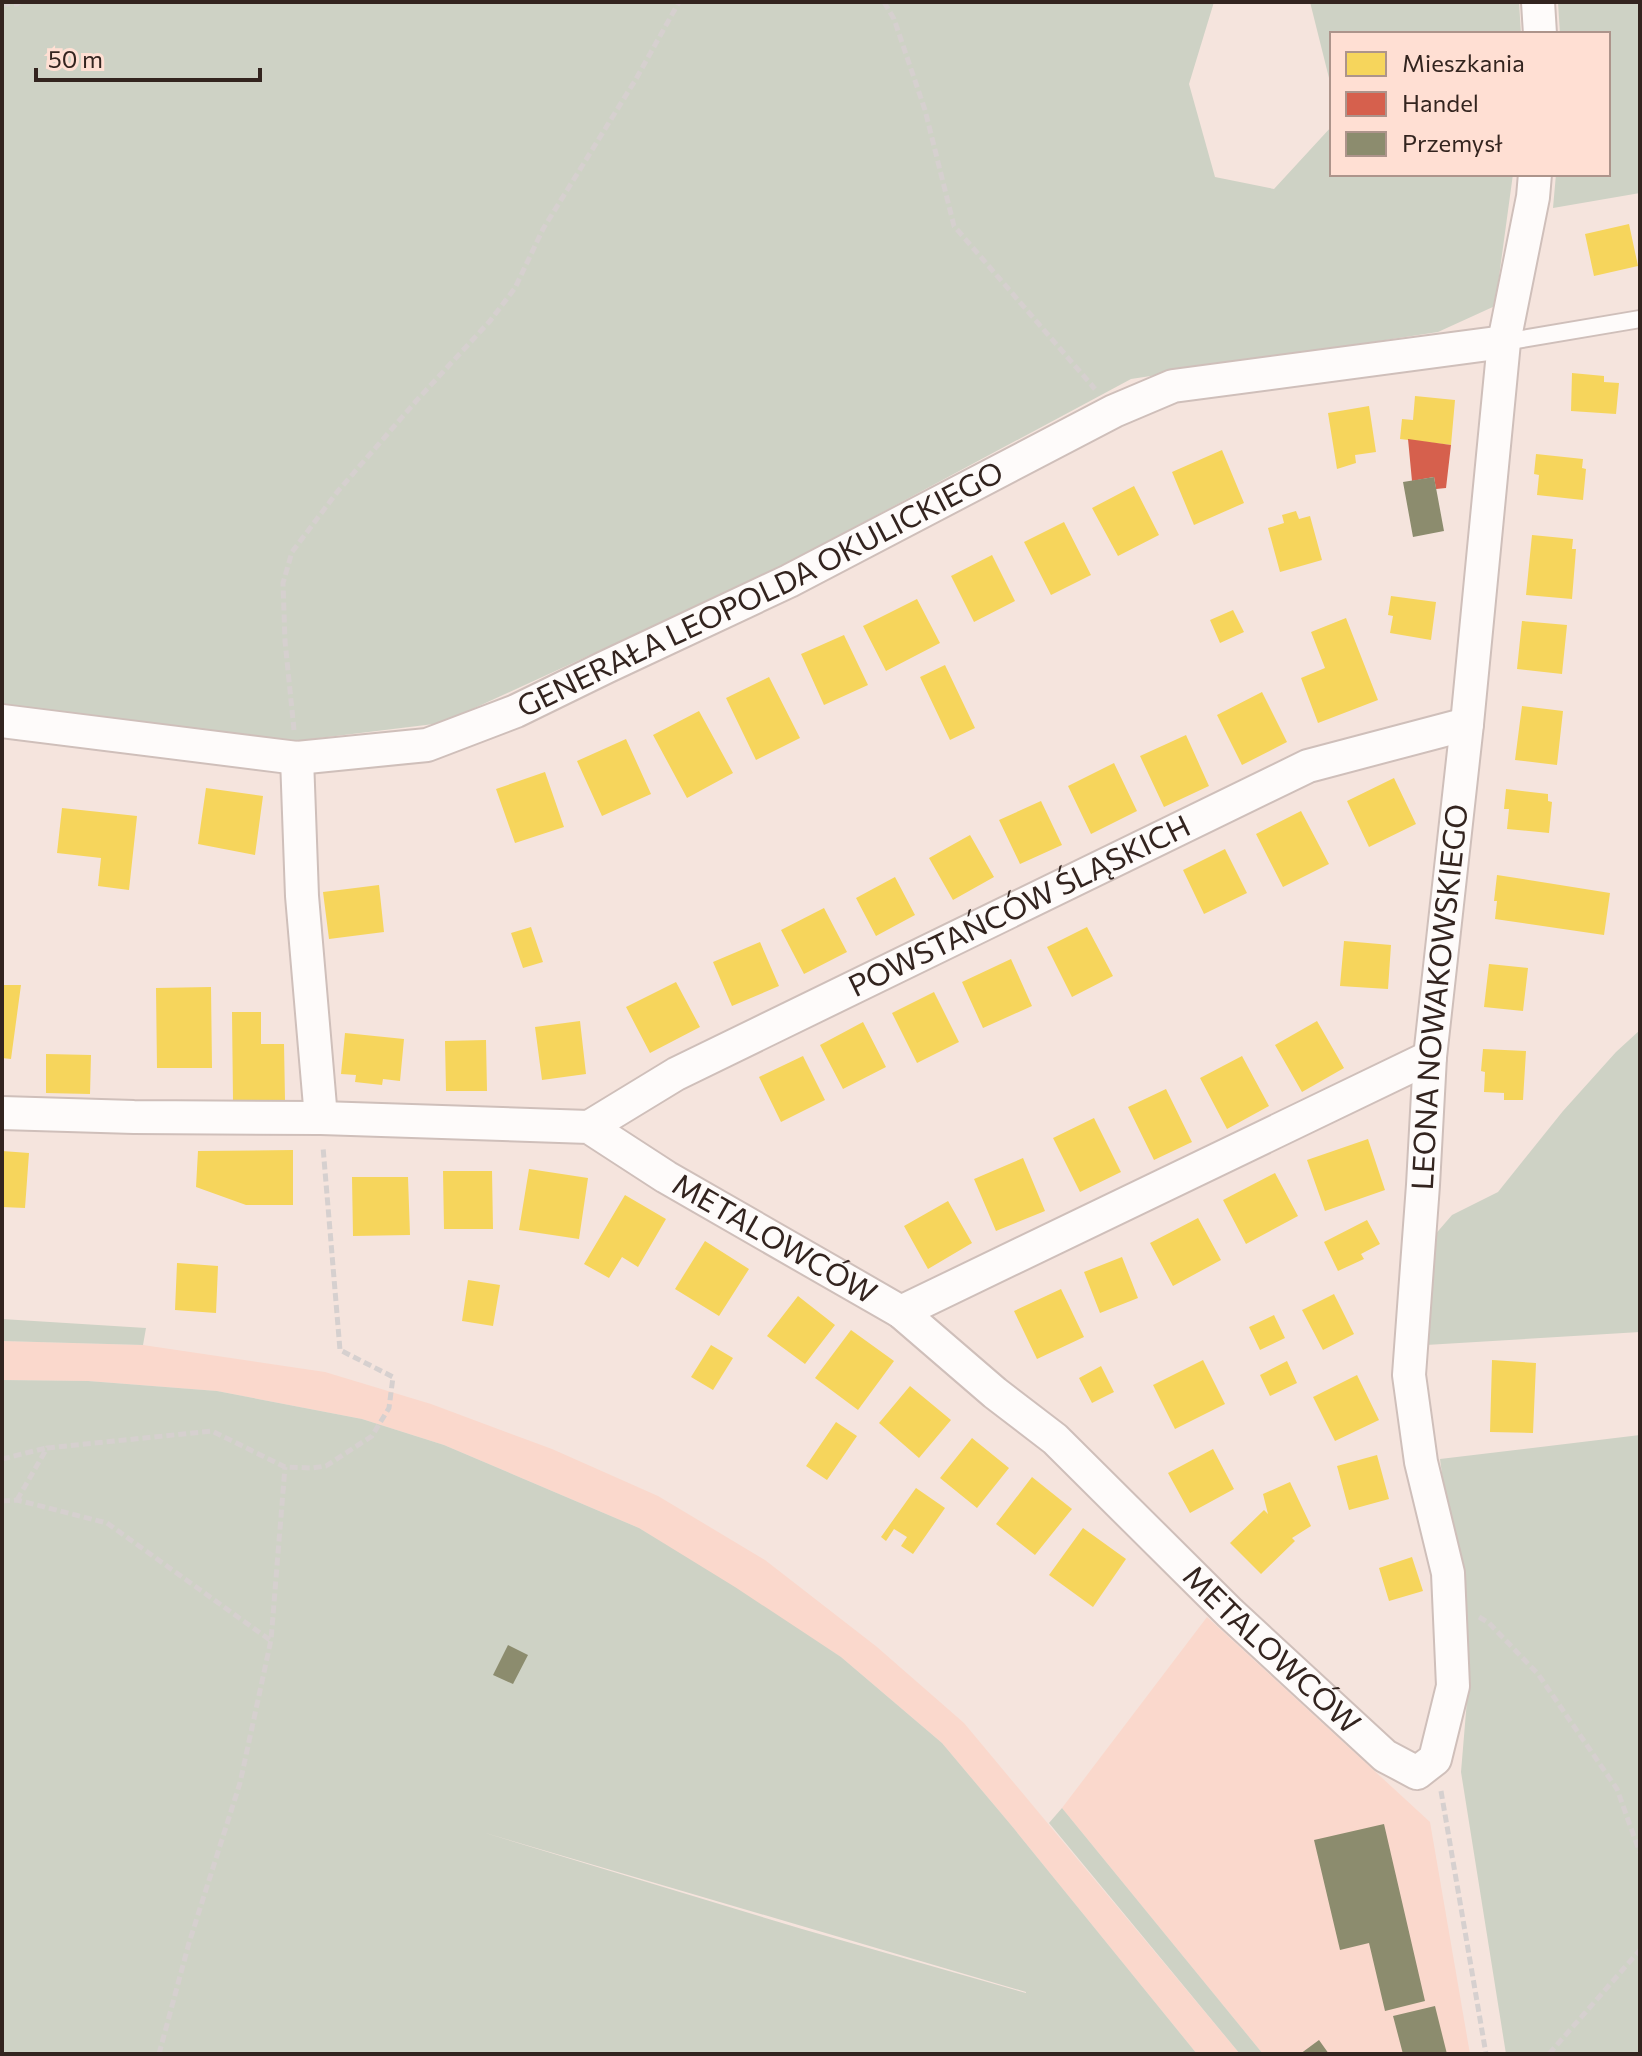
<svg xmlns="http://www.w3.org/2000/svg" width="1642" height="2056" viewBox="0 0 1642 2056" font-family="Commissioner,sans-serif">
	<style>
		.built { fill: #fad8cc }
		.green { fill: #ced2c5; fill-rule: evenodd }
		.homes { fill: #f6d55c }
		.shops { fill: #d6604d }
		.industry { fill: #8c8c6e }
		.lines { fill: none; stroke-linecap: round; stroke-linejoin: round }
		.service-casing { stroke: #cfbfba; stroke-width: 20 }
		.minor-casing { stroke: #cfbfba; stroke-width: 36 }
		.path { stroke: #d6d0cf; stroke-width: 5; stroke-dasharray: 8 4; stroke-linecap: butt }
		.service { stroke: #fefbfa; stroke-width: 16 }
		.minor { stroke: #fefbfa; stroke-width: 32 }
		.labels { text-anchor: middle; stroke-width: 8; stroke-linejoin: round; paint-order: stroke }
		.street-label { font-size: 30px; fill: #33241f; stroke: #ffdfd3 }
	</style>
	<rect width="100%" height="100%" fill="#f5e4dd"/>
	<path class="built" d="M2,1341L143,1345L325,1372L431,1404L552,1449L658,1496L765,1560L877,1647L964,1723L1240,2054H1197L1011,1825L942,1743L841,1657L639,1528L444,1445L362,1419L217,1391L88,1381L2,1380Z
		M1207,1617L1430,1822L1470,2054H1263L1062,1808Z"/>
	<path class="green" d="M2,2H1214L1189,84L1215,177L1274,189L1332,126V174H1513L1495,306L1438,332L1131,379L769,573L442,723L295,741L2,706Z
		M1310,2H1519L1521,34H1332V90Z
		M1558,2H1640V193L1553,208L1556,174H1608V34H1560Z
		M1640,1030V1332L1426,1345L1433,1237L1452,1215L1498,1192L1563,1111L1616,1052Z
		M2,1319L146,1328L143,1345L2,1341Z
		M2,1380L88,1381L217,1391L362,1419L444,1445L639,1528L735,1587L841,1657L942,1743L1011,1825L1197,2054H2ZM482,1832L1026,1992V1993L802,1929Z
		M1640,1435V2054H1506L1461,1772L1468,1688L1453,1555L1440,1459Z
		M1062,1808L1263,2054H1240L1049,1823Z"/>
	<path class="homes" d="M1629,224L1638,266L1594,276L1585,234Z
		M1572,373L1604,376V382L1619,383L1616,414L1571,411Z
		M1415,396L1455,400L1451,445L1400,439L1402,419L1413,420Z
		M1369,406L1376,452L1355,455L1356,463L1337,469L1328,413Z
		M1222,450L1244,503L1194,525L1172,472Z
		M1536,454L1583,459L1582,468L1586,469L1583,500L1537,495L1539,475L1534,474Z
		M1134,486L1159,535L1118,556L1092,508Z
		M1296,511L1299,519L1310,516L1322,560L1280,572L1268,528L1284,523L1282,515Z
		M1064,522L1091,575L1051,595L1024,542Z
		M1532,535L1573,539L1572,549H1576L1572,599L1526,595Z
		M992,555L1015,601L974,622L951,576Z
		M1391,596L1436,602L1431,640L1390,633L1393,616L1388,615Z
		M917,599L940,643L886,671L863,626Z
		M1233,610L1244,632L1220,643L1210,620Z
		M1346,618L1378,700L1318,723L1301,678L1325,668L1311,632Z
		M1522,621L1567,625L1562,674L1517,669Z
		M844,635L868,685L824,705L801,654Z
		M945,665L975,728L950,740L920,677Z
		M769,677L800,738L756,760L726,698Z
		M1262,692L1287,742L1242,765L1217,715Z
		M1522,706L1563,711L1557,765L1515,760Z
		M699,711L733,773L687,798L653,735Z
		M1186,735L1209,786L1164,807L1140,756Z
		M626,739L651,794L602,816L577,761Z
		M1114,763L1137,811L1091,834L1068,786Z
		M545,772L564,827L515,843L496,789Z
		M1394,778L1416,824L1369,847L1347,801Z
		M206,788L263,796L255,855L198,844Z
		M1506,789L1548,794V801L1552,802L1549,833L1507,829L1509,809H1504Z
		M1041,801L1062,845L1020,864L999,820Z
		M62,808L137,816L129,890L98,886L101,858L57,853Z
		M1301,811L1329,864L1283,887L1256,834Z
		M970,835L994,877L953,900L929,858Z
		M1225,849L1247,893L1204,914L1183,870Z
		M1497,875L1610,893L1604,935L1495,919L1497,901H1494Z
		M895,877L915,915L876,936L856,898Z
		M379,885L384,932L329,939L323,892Z
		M824,908L847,952L804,974L781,930Z
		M531,927L543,962L523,968L511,933Z
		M1087,927L1113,976L1072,997L1047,947Z
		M1344,941L1391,945L1388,989L1340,986Z
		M760,942L779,986L732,1006L713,962Z
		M1011,959L1032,1006L983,1028L962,982Z
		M1489,964L1528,968L1523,1011L1484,1007Z
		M676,982L700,1027L650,1053L626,1007Z
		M2,985H21L11,1059L2,1058Z
		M211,987L212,1068H157L156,988Z
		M934,992L959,1042L917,1063L892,1013Z
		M232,1012H261V1044H284L285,1100L233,1101Z
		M580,1021L586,1074L542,1080L535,1027Z
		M1317,1021L1344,1068L1302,1092L1275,1045Z
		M863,1022L886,1067L843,1089L820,1045Z
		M345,1033L404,1039L400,1081L383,1079L382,1085L355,1082L356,1075L341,1074Z
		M486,1040L487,1091H446L445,1041Z
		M1483,1049L1526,1051L1523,1100H1504V1093L1484,1092L1485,1072L1481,1071Z
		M46,1054L91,1055L90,1094L46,1093Z
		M803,1056L825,1100L781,1122L759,1077Z
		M1242,1056L1269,1106L1227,1129L1200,1078Z
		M1166,1089L1192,1142L1154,1160L1128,1107Z
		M1094,1118L1121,1172L1080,1192L1053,1138Z
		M1368,1139L1385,1190L1325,1211L1307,1160Z
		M293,1150V1205H246L196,1187L198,1151Z
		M2,1151L29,1153L25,1208L2,1207Z
		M1023,1158L1045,1211L996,1231L974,1179Z
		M529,1169L588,1178L579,1239L519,1230Z
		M443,1171H492L493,1229H444Z
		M1275,1173L1298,1216L1246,1244L1223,1200Z
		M352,1177H408L410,1235L353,1236Z
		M625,1195L666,1219L638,1267L622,1257L609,1278L584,1264Z
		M948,1201L972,1243L928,1269L904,1226Z
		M1198,1218L1221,1260L1173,1286L1150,1243Z
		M1367,1220L1380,1244L1361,1254L1364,1259L1338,1271L1324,1242Z
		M705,1241L749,1269L719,1316L675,1289Z
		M1122,1257L1138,1298L1100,1313L1084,1272Z
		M177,1263L218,1266L216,1313L175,1310Z
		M468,1280L500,1285L493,1326L462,1321Z
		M1061,1289L1084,1337L1037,1359L1014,1311Z
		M1334,1294L1354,1334L1323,1350L1302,1310Z
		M798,1296L835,1325L805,1364L767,1336Z
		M1274,1315L1285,1338L1260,1350L1249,1327Z
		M851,1330L894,1361L858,1410L815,1378Z
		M711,1345L733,1358L713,1390L691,1377Z
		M1203,1360L1225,1404L1175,1429L1153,1385Z
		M1492,1360L1536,1363L1533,1433L1490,1432Z
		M1287,1361L1297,1383L1270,1396L1260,1375Z
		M1101,1366L1114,1392L1092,1403L1079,1378Z
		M1357,1375L1379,1420L1335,1441L1313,1397Z
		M910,1386L951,1420L919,1458L879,1423Z
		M836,1422L857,1436L827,1480L806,1466Z
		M972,1438L1009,1468L977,1508L940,1478Z
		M1213,1449L1234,1489L1190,1513L1168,1473Z
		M1377,1455L1389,1499L1349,1510L1337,1466Z
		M1032,1477L1072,1509L1035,1555L996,1524Z
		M1290,1482L1311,1526L1292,1538L1295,1541L1261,1574L1230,1543L1264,1510L1268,1514L1263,1494Z
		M916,1488L945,1508L913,1554L901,1546L907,1537L894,1529L886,1541L881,1537Z
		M1083,1528L1126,1559L1093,1607L1049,1575Z
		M1412,1557L1423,1591L1389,1601L1379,1568Z"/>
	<path class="shops" d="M1408,439L1451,445L1446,488L1436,489L1434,477L1412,481Z"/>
	<path class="industry" d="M1434,477L1444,531L1413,537L1403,482Z
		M508,1645L528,1655L513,1684L493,1675Z
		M1384,1824L1425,2001L1385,2011L1369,1943L1340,1950L1314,1840Z
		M1435,2006L1447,2054H1403L1393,2016Z
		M1319,2040L1329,2054H1300Z"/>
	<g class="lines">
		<defs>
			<path id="service" d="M1504,342L1640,319"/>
			<g id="minor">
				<path d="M1538,2L1540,34"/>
				<path id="s1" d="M2,721L297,758L427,745L516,711L606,667L789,581L1114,411L1173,386L1504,342"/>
				<path d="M297,758L302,896L321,1118"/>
				<path id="s2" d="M2,1113L134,1117L321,1118L589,1127L666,1177L901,1312L995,1393L1055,1439L1230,1613L1385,1756L1417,1773L1435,1759L1453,1686L1448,1573L1421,1462L1409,1375L1423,1185L1430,1057L1467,724L1504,342L1533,197L1535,174"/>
				<path id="s3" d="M589,1127L676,1074L1308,766L1467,724"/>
				<path d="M901,1312L1430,1057"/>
			</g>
		</defs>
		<use href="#service" class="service-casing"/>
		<use href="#minor" class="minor-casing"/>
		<path class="path" d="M884,2L894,19L925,110L954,226L1095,389
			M2,4H17L20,2
			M294,730L285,641L283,583L292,552L338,491L417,400L490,321L515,288L543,229L636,79L679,2
			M2,1459L46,1448
			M17,1500L47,1448L212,1431L285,1467L312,1468L326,1466L372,1436L389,1408L393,1377L340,1350L323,1147
			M2,1501L17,1500L107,1523L270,1640
			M1479,1617L1489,1623L1538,1674L1617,1789L1640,1853
			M1441,1791L1486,2054
			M159,2054L189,1943L240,1783L271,1640L285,1467
			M1549,2054L1640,1950"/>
		<use href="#service" class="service"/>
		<use href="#minor" class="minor"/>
	</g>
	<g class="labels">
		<g class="street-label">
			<text dy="10" stroke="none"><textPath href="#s1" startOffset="796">GENERAŁA LEOPOLDA OKULICKIEGO</textPath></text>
			<text dy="10" stroke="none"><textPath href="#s3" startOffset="484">POWSTAŃCÓW ŚLĄSKICH</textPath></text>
			<text dy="10" stroke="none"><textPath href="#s2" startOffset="2436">LEONA NOWAKOWSKIEGO</textPath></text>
			<text dy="10" stroke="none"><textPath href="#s2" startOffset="804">METALOWCÓW</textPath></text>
			<text dy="10" stroke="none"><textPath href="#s2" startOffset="1452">METALOWCÓW</textPath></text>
		</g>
	</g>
	<rect width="1642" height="2056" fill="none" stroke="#33241f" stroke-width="8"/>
	<rect x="1330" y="32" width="280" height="144" fill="#ffdfd3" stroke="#ad948b" stroke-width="2"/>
	<rect x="1346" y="52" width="40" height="24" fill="#f6d55c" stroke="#ad948b" stroke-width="2"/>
	<text x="1402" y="72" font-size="24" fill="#33241f">Mieszkania</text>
	<rect x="1346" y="92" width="40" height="24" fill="#d6604d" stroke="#ad948b" stroke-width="2"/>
	<text x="1402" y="112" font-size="24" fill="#33241f">Handel</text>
	<rect x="1346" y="132" width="40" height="24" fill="#8c8c6e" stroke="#ad948b" stroke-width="2"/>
	<text x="1402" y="152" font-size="24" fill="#33241f">Przemysł</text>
	<path d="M36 68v12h224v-12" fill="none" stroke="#33241f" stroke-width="4"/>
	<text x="48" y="68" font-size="24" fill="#33241f" stroke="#ffdfd3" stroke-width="6" paint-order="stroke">50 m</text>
</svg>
